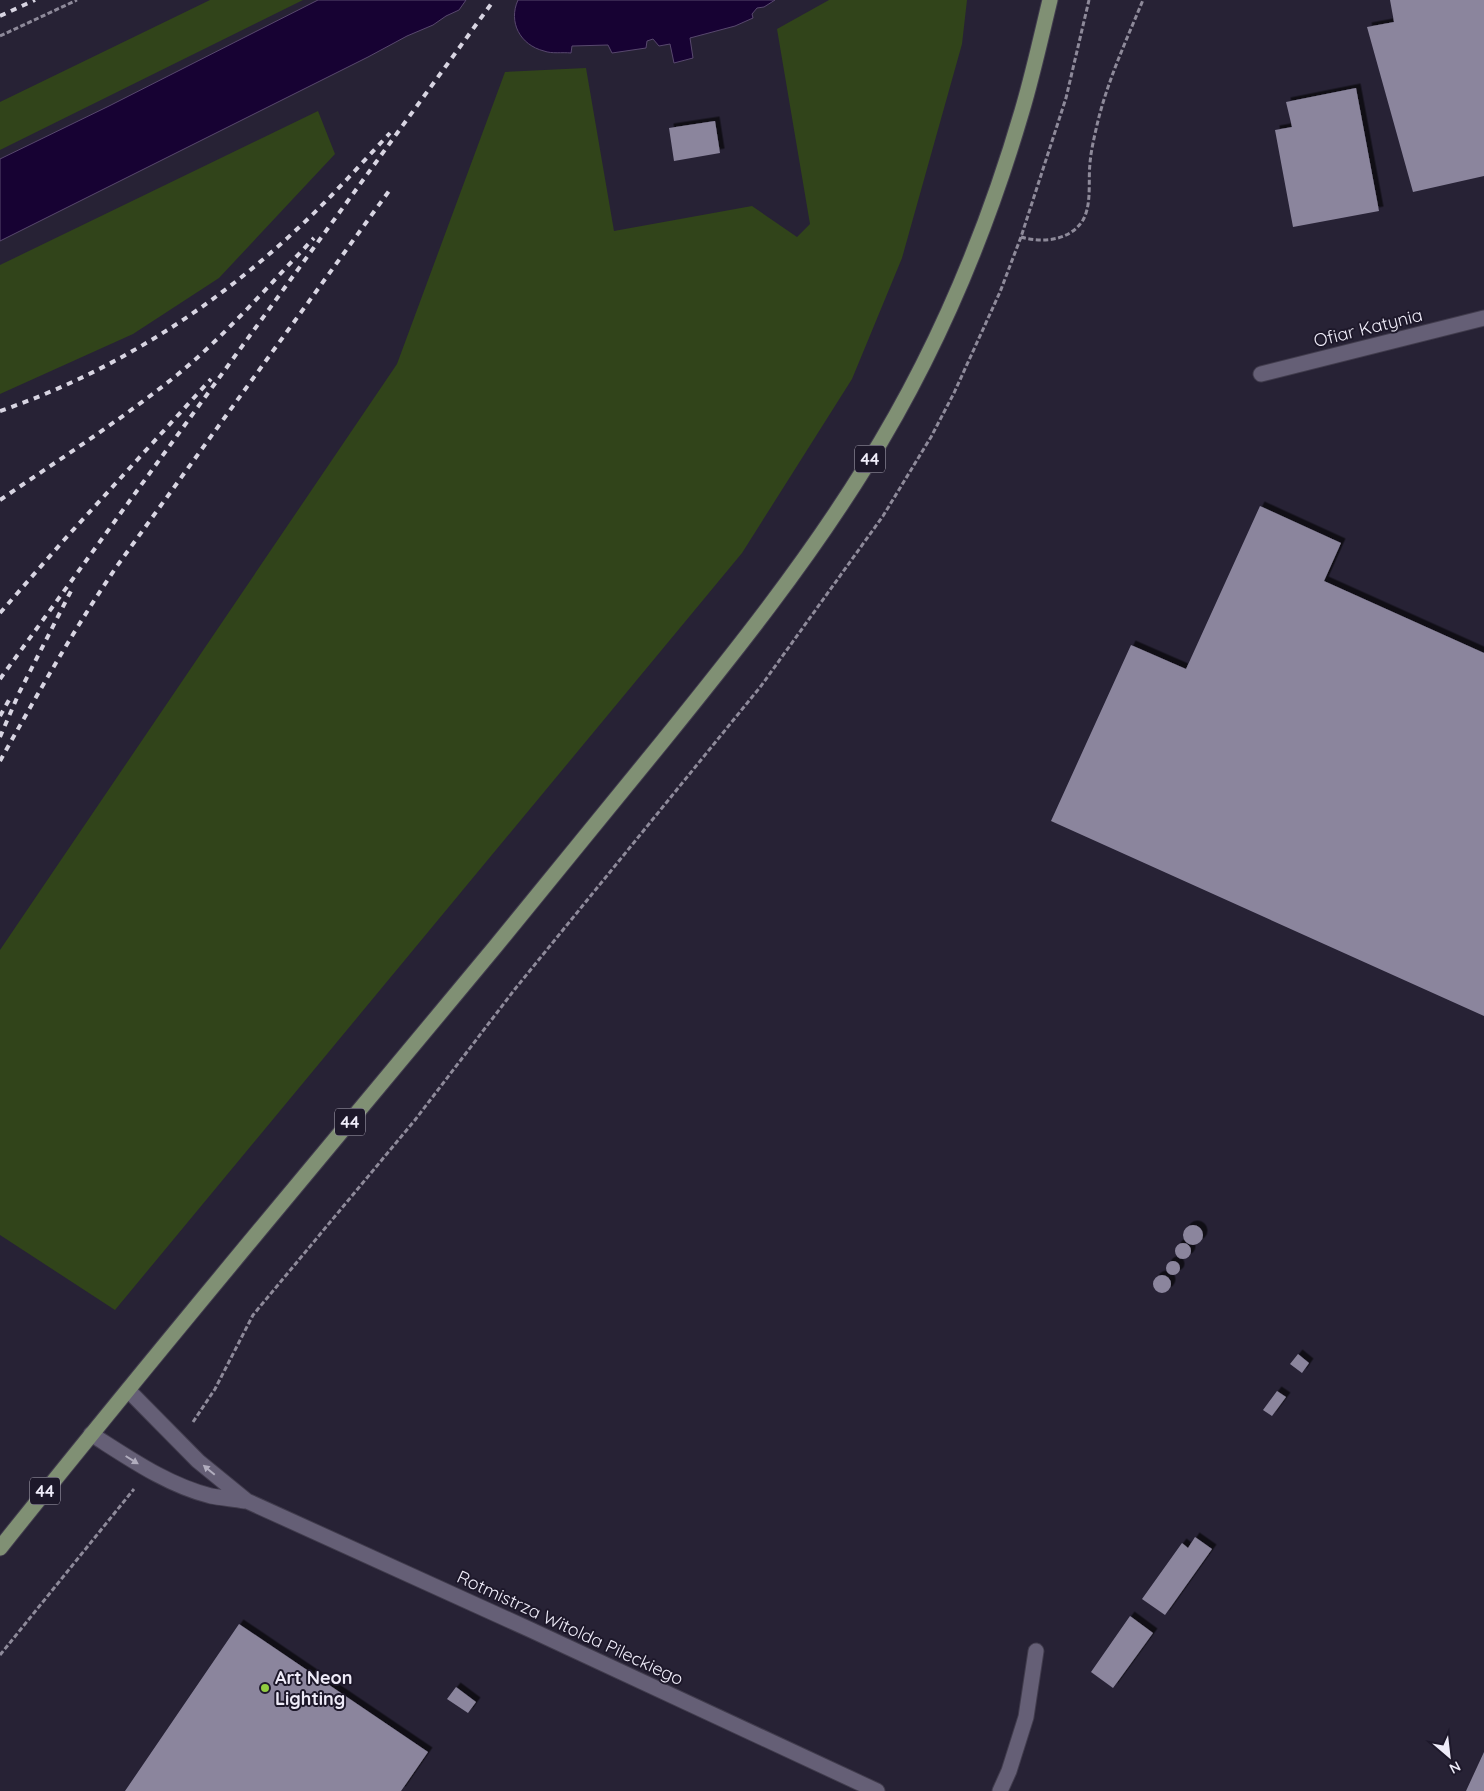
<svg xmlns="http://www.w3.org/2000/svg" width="1484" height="1791" viewBox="0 0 1484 1791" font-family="Quicksand,sans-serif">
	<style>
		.green { fill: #31441a }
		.water { fill: #170233; stroke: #58486e }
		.building { fill: #8b859d; filter: url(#shadow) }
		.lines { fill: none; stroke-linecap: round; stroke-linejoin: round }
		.minor-casing { stroke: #413c4d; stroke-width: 17 }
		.major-casing { stroke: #413c4d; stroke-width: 17 }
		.path { stroke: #8e8a9a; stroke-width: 3; stroke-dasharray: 5 2.5; stroke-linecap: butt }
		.minor { stroke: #655f76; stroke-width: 15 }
		.major { stroke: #809074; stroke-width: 15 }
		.rail { stroke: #d8d5e2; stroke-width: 4; stroke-dasharray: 6 6; stroke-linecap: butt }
		.oneway { fill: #b1adbe }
		.poi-dot { fill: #91cd40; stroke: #1d182a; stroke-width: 2 }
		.labels { text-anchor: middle; stroke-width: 4; stroke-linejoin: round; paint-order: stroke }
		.shield { fill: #1d182a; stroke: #b0acbb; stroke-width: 1 }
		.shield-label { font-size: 16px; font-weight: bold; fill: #efecf9 }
		.street-label { font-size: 18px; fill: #efecf9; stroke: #1d182a }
		.poi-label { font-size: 18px; font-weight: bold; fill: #efecf9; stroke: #1d182a; text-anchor: start }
	</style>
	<defs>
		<filter id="shadow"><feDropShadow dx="4.5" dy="-4.5" stdDeviation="0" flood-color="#0009"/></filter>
	</defs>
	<rect width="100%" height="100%" fill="#272235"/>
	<path class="green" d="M210,0H303L0,150V102Z
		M829,0H967L962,44L902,258L852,379L742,553L115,1310L0,1235V950L397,364L505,72L586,68L614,231L752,206L797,237L810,224L777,29Z
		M318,111L335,154L219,278L133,334L0,394V265Z"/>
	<path class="water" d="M318,0H466L459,10L446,16L433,25L407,36L368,57L0,241V159L109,106Z
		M518,0H775L764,7L757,8L752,14L753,18L735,26L690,38L693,58L674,63L670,44L659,46L653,39L647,41L646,48L612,53L608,45L572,46L571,53C562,52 552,54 544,51C520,45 508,22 518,0Z"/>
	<path class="building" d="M1390,0H1484V176L1413,192L1367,27L1394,22Z
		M1356,88L1379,211L1293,227L1275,130L1292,127L1286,102Z
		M715,121L720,153L674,161L669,128Z
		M1260,506L1341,543L1324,581L1484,653V1016L1051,821L1131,645L1186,669Z
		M1183 1235a10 10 0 1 1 20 0a10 10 0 1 1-20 0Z
		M1175 1251a8 8 0 1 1 16 0a8 8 0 1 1-16 0Z
		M1166 1268a7 7 0 1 1 14 0a7 7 0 1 1-14 0Z
		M1153 1284a9 9 0 1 1 18 0a9 9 0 1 1-18 0Z
		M1298,1354L1309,1363L1302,1373L1290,1364Z
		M1277,1391L1286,1397L1272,1416L1263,1410Z
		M1195,1537L1212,1549L1165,1615L1142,1599L1182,1543L1188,1548Z
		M1130,1616L1153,1633L1113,1688L1091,1672Z
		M239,1624L428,1752L401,1791H125Z
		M456,1687L476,1702L468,1713L447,1699Z
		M1484,1752V1791H1466Z"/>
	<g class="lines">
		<defs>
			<path id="minor" d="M1261,374L1484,318
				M128,1390L198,1461L247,1501L531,1630L877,1791
				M91,1434C129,1458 167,1485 211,1496C222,1498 234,1499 245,1501
				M1000,1791L1009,1771L1026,1717L1036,1651"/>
			<path id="major" d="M0,1548C162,1345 329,1147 495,947C551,878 607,810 663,741C735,652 806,563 866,466C934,357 986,234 1022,111C1033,74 1041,37 1050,0"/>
		</defs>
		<use href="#minor" class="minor-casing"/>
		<use href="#major" class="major-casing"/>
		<path class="path" d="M0,36L77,0
			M1021,237C1043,243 1070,241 1083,220C1092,204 1088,181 1090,163C1091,151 1094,138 1097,125C1107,82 1126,41 1143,0
			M193,1422L215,1389L253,1315L415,1120L515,989L761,686L883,516L931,437L954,393L1000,292L1021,237L1066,98L1089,0
			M0,1655L134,1489"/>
		<use href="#minor" class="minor"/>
		<use href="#major" class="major"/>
		<path class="rail" d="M0,16L35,0
			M0,411C111,373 210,310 295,231C329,200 359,166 390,133
			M0,500C60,459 121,420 177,375C227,334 270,284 314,238
			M0,613L64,540L211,379
			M0,679L494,0
			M0,716L9,700
			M0,737L19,693L72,589
			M0,761C37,695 74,629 117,566L389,191"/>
	</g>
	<defs><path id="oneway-solid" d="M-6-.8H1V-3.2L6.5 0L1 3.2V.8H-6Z" transform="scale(1.25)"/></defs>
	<g class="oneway">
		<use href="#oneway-solid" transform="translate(132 1460) rotate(32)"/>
		<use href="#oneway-solid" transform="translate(209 1470) rotate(-140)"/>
	</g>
	<circle class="poi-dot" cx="265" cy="1688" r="5"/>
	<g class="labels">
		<g class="shield">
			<rect x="855" y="445.5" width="30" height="27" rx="4"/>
			<rect x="335" y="1108.5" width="30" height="27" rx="4"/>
			<rect x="30" y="1477.5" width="30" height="27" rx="4"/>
		</g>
		<g class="shield-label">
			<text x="870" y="465">44</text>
			<text x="350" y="1128">44</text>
			<text x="45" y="1497">44</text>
		</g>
		<g class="street-label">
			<text transform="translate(1368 328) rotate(-14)" y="6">Ofiar Katynia</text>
			<text transform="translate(570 1628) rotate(25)" y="6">Rotmistrza Witolda Pileckiego</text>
		</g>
		<g class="poi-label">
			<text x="275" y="1684">Art Neon<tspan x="275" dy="21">Lighting</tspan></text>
		</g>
	</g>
	<g transform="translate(1449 1756) rotate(152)" stroke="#1d182a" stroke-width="4" paint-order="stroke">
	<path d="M0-4L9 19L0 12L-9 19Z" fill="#efecf9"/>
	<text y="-8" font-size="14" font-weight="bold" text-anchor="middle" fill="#efecf9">N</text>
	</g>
</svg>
